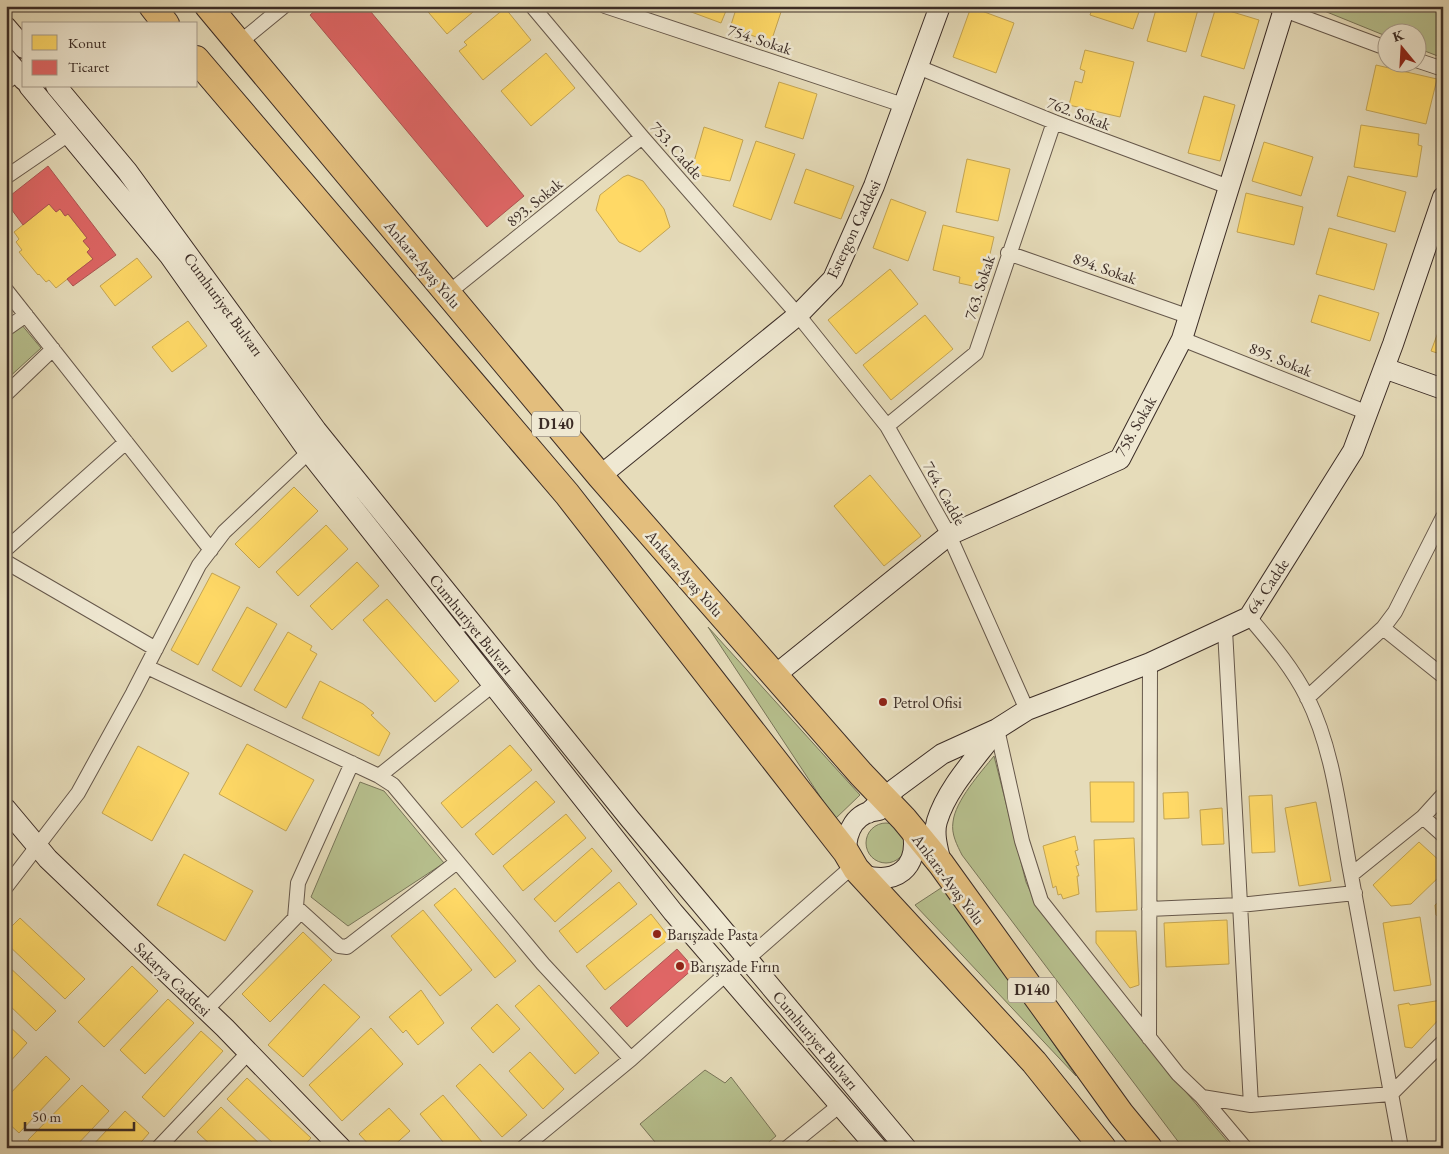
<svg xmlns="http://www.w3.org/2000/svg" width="1449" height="1154" viewBox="0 0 1449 1154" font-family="'EB Garamond',serif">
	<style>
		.green { fill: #b7c08e; stroke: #79765a }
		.homes { fill: #ffd966; stroke: #c4a553 }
		.shops { fill: #e06666; stroke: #ae5553 }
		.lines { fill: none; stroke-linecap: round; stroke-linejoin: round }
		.street-casing { stroke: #66584b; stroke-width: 16 }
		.secondary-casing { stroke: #3b2c26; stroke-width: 22 }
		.highway-casing { stroke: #3b2c26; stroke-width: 28 }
		.street { stroke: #efe8d2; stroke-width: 14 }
		.secondary { stroke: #efe8d2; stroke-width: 20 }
		.highway { stroke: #e3be7d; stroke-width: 26 }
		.poi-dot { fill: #8f2418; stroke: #efe8d2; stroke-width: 2 }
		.labels { text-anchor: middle; stroke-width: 5; stroke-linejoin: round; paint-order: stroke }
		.shield { fill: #efe8d2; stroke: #71645a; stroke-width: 1 }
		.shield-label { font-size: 15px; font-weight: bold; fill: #3b2c26 }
		.street-label { font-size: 16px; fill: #3b2c26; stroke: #efe8d2 }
		.poi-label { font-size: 16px; fill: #3b2c26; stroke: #efe8d2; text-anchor: start }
	</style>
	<rect width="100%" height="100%" fill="#e6dcba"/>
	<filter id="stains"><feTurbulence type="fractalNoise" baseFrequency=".004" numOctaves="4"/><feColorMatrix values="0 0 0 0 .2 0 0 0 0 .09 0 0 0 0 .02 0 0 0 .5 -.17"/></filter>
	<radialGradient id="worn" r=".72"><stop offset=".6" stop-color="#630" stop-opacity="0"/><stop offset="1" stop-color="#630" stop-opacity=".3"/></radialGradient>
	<path class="green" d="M1312,6H1443V58L1417,48L1416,32H1386V36Z
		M21,324L41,348L6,380V334Z
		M708,627L860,795L835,819Z
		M994,756L1026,882L1038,908L1150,1049L1233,1148H1183L962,855C957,845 951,834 953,822C955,801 981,772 994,756Z
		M360,782L384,791L444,863L348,926L311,897Z
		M866 843a20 20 0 1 1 40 0a20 20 0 1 1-40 0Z
		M944,886L1076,1076L915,905Z
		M705,1070L725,1083L731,1077L776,1136L762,1148H660L640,1124Z"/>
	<path class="homes" d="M423,6H480L447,34Z
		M687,6H728L721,23L686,10Z
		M737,6H783L771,42L730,28Z
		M1093,6H1141L1133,29L1090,15Z
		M1157,6H1199L1186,52L1147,41Z
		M971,7L1014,23L996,73L953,57Z
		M1216,7L1259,20L1244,69L1201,56Z
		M505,8L531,40L483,80L459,51L467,45L464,42Z
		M1085,50L1134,62L1120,117L1069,105L1075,81L1082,83L1085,71L1080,69Z
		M546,53L575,88L531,126L501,91Z
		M1376,65L1437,79L1426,124L1366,110Z
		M779,82L817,94L803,139L765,127Z
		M1204,96L1235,105L1220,161L1188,153Z
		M1361,125L1419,134L1418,145L1422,146L1417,177L1354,167Z
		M704,127L743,140L730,181L700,175L693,165Z
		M756,141L795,154L771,220L733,206Z
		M1264,142L1313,157L1301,196L1252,181Z
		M967,159L1010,169L998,221L956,212Z
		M806,169L854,186L841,219L794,203Z
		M628,175L643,181L664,209L670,227L640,252L619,242L596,210L600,195L623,177Z
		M1348,176L1406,192L1395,232L1337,216Z
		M1246,193L1303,207L1294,245L1237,232Z
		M891,199L926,212L908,261L873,248Z
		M49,204L56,212L60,209L65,216L68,214L87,238L83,241L90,249L87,252L93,259L56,288L49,280L46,282L39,274L38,275L19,252L22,250L16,242L19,239L14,232Z
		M943,225L994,237L982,288L959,283L960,277L933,270Z
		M1329,228L1387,244L1374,290L1316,274Z
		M137,258L152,277L115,306L100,286Z
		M890,269L918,304L856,354L828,320Z
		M1319,295L1379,313L1370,341L1311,322Z
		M925,315L953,349L891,400L863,365Z
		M1443,319V355L1431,351Z
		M188,321L207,346L172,372L152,347Z
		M870,475L921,536L884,566L834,506Z
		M294,487L318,511L259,568L235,544Z
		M326,525L348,549L298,596L276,572Z
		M357,562L379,586L332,630L310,606Z
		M212,573L240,587L198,665L171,650Z
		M387,599L459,681L435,702L363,620Z
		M247,607L277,624L241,687L212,670Z
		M288,632L312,646L310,650L317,654L286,708L254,690Z
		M320,681L363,704L374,713L371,715L390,733L379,756L302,718Z
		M247,744L314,780L286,831L219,794Z
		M510,745L532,770L462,828L441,803Z
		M138,746L189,773L152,841L102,813Z
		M536,781L555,802L493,855L475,834Z
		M1090,782H1134V822H1091Z
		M1188,792L1189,818L1164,819L1163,793Z
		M1272,795L1275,852L1252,853L1249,796Z
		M1316,802L1331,881L1299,886L1285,808Z
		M1222,808L1224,844L1202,845L1200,810Z
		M566,814L586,838L523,891L503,866Z
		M1075,836L1078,850L1075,851L1079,865L1076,866L1079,876H1077L1079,894L1063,899L1061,894L1058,895L1056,886L1053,888L1043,846Z
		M1134,838L1137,910L1096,912L1094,840Z
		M1419,842L1443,864V873L1411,904L1391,906L1373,885Z
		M592,848L612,871L555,922L534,899Z
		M184,854L253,891L225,941L157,905Z
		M619,882L637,904L577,953L559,931Z
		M455,888L516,961L495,978L434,905Z
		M1443,898V921L1436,915L1435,905Z
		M423,910L472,970L440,996L391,936Z
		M651,914L670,938L605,990L586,966Z
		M1420,917L1431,985L1394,991L1383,923Z
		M20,918L85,979L65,999L6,943V932Z
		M1227,920L1229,964L1166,967L1164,923Z
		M1096,931H1136L1139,985L1130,988L1096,943Z
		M303,932L332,960L270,1022L242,994Z
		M6,964L56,1011L36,1031L6,1002Z
		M132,966L158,991L104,1047L78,1022Z
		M324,984L360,1017L303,1077L268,1045Z
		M539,985L599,1053L575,1074L515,1006Z
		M421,990L444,1023L418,1045L406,1030L403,1033L389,1017Z
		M168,999L194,1023L145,1074L120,1050Z
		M1442,1000L1443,1015L1412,1048L1405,1047L1398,1005L1409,1003L1410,1005Z
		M497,1004L520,1029L493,1053L471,1028Z
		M6,1023L27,1043L7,1065L6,1064Z
		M371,1028L403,1064L342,1121L309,1085Z
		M201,1031L223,1051L164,1117L142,1097Z
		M530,1052L564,1089L543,1109L509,1071Z
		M46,1056L70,1079L19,1133L6,1121V1098Z
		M480,1064L527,1115L502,1137L456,1086Z
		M247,1078L311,1138L302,1148H278L227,1099Z
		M82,1085L109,1111L74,1148H35L28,1140Z
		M443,1095L487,1148H448L420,1114Z
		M221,1107L264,1148H214L197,1132Z
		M389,1108L410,1131L391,1148H372L359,1134Z
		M125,1111L149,1133L136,1148H90Z
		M834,1141L844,1143L849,1148H820L827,1142Z"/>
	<path class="shops" d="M320,6H366L524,196L487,227L310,15Z
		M48,166L116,255L73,286L67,279L93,259L87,252L90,249L83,241L87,238L68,214L65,216L60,209L56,212L49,204L23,225L6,202V199Z
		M677,949L694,968L627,1027L610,1008Z"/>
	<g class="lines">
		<defs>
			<path id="street" d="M532,6L642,137L798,315L887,426L949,535L1027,710
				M605,6L903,105
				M1276,7L1386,48
				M239,43L284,6
				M1416,60L1443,69
				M918,67L1054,122L1229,187
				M6,82L18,74
				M6,177L69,134
				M1008,253L1190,317
				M6,290L211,550
				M448,293L642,137
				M6,329L26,315
				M1182,339L1368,413
				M6,394L53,349
				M887,426L976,353L1054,122
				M6,549L126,442
				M6,562L156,649
				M1249,617C1271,643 1292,667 1307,697C1334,751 1340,817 1351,875
				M1383,628L1443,676
				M1225,630L1251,1105
				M147,667L379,776L393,785L543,964L631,1059
				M1307,698L1383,628L1395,612L1443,517
				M997,729L1022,841L1041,901L1178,1074L1202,1097L1251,1105L1391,1094L1443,1042
				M379,776L494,684
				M1423,817L1443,835
				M6,887L78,793L133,693L199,565L224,532L314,447
				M296,907L339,946L347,947L457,862
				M1149,909L1240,905L1355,893
				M206,1010L295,918L298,883L352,763
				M1149,1038L1150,663
				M1202,1097L1245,1148
				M158,1148L249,1052
				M523,1148L631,1059L726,974L747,959L853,866
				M787,1148L840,1105
				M1401,1148L1351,875L1423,817L1443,795"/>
			<path id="secondary" d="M6,27L24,48
				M6,59L24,80
				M29,86L169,255L308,451L673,912L877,1148
				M56,86L127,171L316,430L630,819L906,1148
				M1384,368L1443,389
				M600,476L798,315L833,279L874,186L940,6
				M774,676L949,535L1120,459L1182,339L1285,6
				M6,809L48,859L225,1028L341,1148
				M868,813L896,788L942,754L997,729L1027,710L1150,663L1249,617L1353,451L1393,344L1443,197
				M846,852C846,831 855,812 879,810
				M941,863C938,850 933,834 937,821C947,788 976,758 996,731
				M863,875C896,885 919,868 913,833"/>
			<path id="highway" d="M152,6L166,24
				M208,6L600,476L861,774L904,819L941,864L1121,1114L1149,1148
				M196,59L567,494L846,852L856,869L1034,1062L1103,1148"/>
		</defs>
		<use href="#street" class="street-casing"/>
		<use href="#secondary" class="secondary-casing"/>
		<use href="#highway" class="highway-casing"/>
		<use href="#street" class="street"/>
		<use href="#secondary" class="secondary"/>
		<use href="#highway" class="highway"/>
	</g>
	<g class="poi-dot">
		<circle cx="883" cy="702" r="5"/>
		<circle cx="657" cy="934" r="5"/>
		<circle cx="680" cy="966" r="5"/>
	</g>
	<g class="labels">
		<g class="shield">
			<rect x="532" y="411.5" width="48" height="25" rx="4"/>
			<rect x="1008" y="977.5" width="48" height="25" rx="4"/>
		</g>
		<g class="shield-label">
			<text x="556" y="429">D140</text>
			<text x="1032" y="995">D140</text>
		</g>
		<g class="street-label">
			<text transform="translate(760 39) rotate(18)" y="6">754. Sokak</text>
			<text transform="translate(1079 113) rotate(21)" y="6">762. Sokak</text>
			<text transform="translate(677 150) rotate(49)" y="6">753. Cadde</text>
			<text transform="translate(534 202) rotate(-39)" y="6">893. Sokak</text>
			<text transform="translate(853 229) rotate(-65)" y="6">Estergon Caddesi</text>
			<text transform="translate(423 264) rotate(50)" y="6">Ankara-Ayaş Yolu</text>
			<text transform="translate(1105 268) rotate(19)" y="6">894. Sokak</text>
			<text transform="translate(979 287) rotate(-72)" y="6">763. Sokak</text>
			<text transform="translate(224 304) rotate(54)" y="6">Cumhuriyet Bulvarı</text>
			<text transform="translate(1281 359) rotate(22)" y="6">895. Sokak</text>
			<text transform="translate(1135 426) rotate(-60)" y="6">758. Sokak</text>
			<text transform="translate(945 493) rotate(61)" y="6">764. Cadde</text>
			<text transform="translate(685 573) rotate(49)" y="6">Ankara-Ayaş Yolu</text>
			<text transform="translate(1267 586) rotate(-56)" y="6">64. Cadde</text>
			<text transform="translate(472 624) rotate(51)" y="6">Cumhuriyet Bulvarı</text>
			<text transform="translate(949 879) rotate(53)" y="6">Ankara-Ayaş Yolu</text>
			<text transform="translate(173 979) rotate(44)" y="6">Sakarya Caddesi</text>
			<text transform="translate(816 1040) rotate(50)" y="6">Cumhuriyet Bulvarı</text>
		</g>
		<g class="poi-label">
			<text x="893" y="708">Petrol Ofisi</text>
			<text x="667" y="940">Barışzade Pasta</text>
			<text x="690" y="972">Barışzade Fırın</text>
		</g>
	</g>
	<rect width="1449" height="1154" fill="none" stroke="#e6dcba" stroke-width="25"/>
	<rect x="8" y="8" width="1434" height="1139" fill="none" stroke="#3b2c26" stroke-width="2.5"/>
	<rect x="12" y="12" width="1424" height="1129" fill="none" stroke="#3b2c26"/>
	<rect x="22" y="22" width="175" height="65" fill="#efe8d2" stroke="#a79d8d"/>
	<rect x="32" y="35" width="25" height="15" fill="#ffd966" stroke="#a79d8d"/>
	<text x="68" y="48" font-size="15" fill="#3b2c26">Konut</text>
	<rect x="32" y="60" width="25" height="15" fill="#e06666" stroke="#a79d8d"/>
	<text x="68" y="72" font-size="15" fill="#3b2c26">Ticaret</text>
	<g transform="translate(1402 48) rotate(342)"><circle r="24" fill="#efe8d2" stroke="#a79d8d"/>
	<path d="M0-4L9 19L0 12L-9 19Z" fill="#8f2418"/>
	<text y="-8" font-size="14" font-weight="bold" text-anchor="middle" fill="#3b2c26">K</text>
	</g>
	<path d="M25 1122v8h109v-8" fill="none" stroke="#3b2c26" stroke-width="2.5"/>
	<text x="32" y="1122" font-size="15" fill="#3b2c26" stroke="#efe8d2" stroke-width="4" paint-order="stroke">50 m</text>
	<rect width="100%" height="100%" filter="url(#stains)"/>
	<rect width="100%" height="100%" fill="url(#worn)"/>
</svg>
